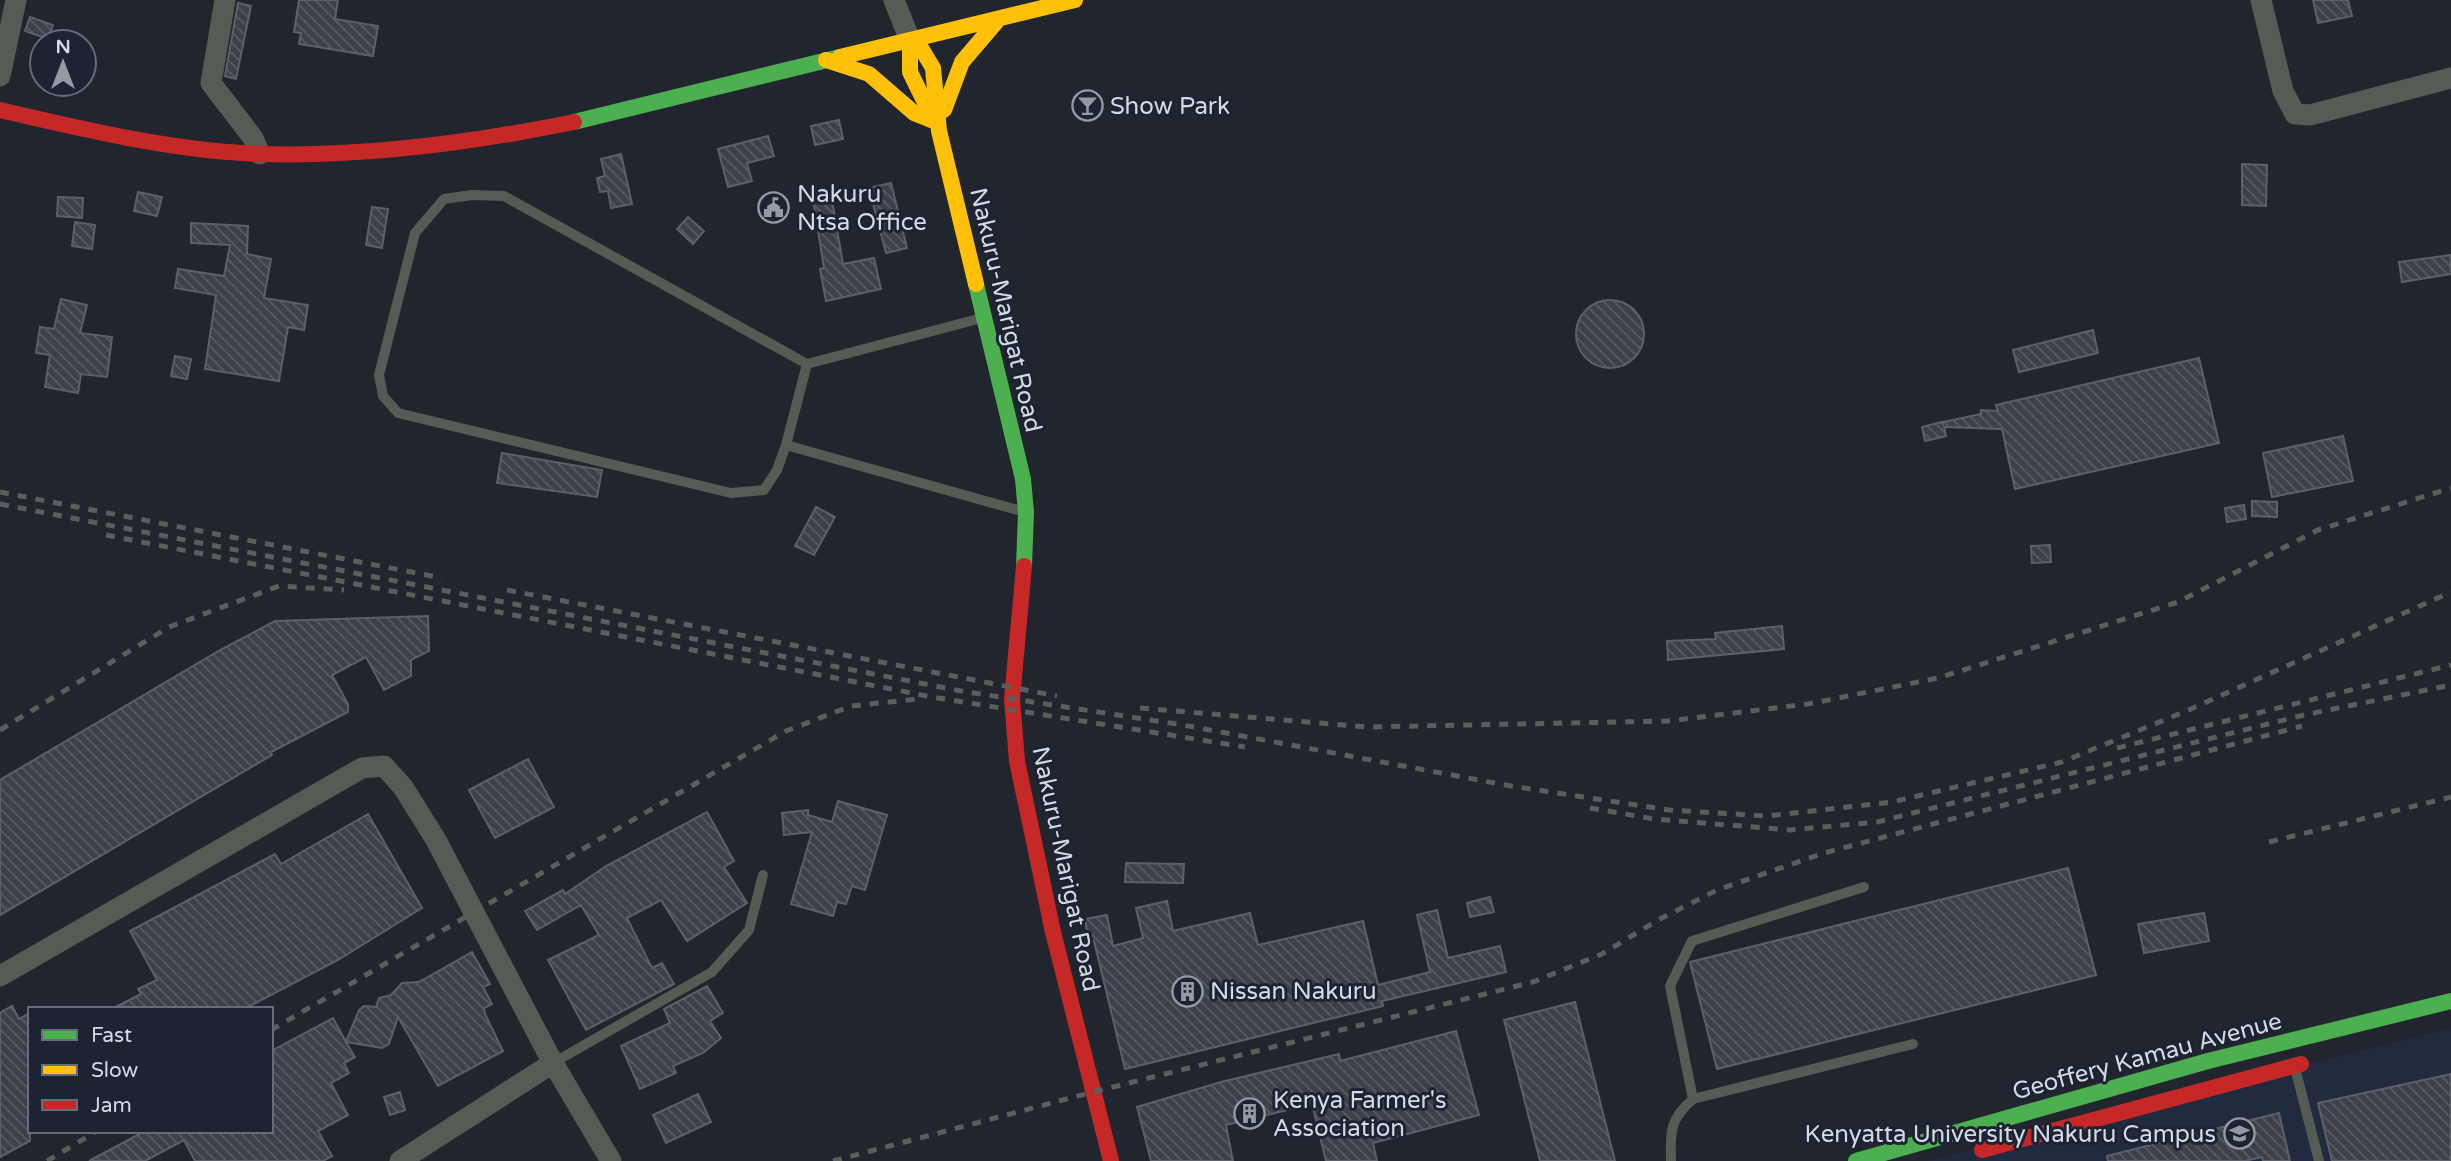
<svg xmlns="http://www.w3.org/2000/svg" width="2451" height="1161" viewBox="0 0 2451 1161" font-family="'Varela Round',sans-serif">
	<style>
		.built { fill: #212a3e }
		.building { fill: url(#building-back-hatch); stroke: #5d6068; stroke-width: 2 }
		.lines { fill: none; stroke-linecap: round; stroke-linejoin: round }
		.lane { stroke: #555c53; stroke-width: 10 }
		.street { stroke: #555c53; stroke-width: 21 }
		.fast { stroke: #4caf50; stroke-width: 16 }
		.slow { stroke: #ffc107; stroke-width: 16 }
		.jam { stroke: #c62828; stroke-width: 16 }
		.rail { stroke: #5a5f5c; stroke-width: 5; stroke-dasharray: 9 9; stroke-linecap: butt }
		.labels { text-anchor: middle; stroke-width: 6; stroke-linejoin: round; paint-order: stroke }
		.poi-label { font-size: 24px; fill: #d4dae4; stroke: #1c2333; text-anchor: start }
		.street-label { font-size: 24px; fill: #d4dae4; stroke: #1c2333 }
	</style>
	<defs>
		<pattern id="building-back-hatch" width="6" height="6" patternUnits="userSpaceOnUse" patternTransform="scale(1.75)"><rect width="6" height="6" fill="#3d4048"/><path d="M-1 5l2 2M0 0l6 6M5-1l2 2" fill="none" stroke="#585b62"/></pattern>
	</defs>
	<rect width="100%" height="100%" fill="#21252e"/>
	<path class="built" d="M2451,1028V1161H1929L1942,1157Z"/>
	<path class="building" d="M299,0H338L335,19L378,26L373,56L299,44L301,33L294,32Z
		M2313,0H2348L2352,16L2318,23Z
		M238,3L251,6L236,79L225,76Z
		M30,17L53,25L48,39L25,31Z
		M839,120L843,139L815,145L811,126Z
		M768,136L774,156L747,163L752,181L728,187L718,149Z
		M621,154L632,204L611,208L608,191L600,192L597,178L605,176L601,159Z
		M2242,164L2267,165L2266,206L2242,205Z
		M891,183L907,248L886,253L869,188Z
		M830,189L843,264L874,258L881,289L826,301L820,269L824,268L812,193Z
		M138,192L162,197L157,216L134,211Z
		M58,197L83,198L82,218L57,216Z
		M372,207L388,209L382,248L366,245Z
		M688,217L704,231L693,244L677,229Z
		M75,222L95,225L92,249L72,246Z
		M191,223L248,226L247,254L271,259L264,298L308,305L304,330L288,327L279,381L205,369L216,295L175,288L178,269L224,276L230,245L191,243Z
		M2451,255V274L2402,282L2399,262Z
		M61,299L87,305L80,333L112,337L107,377L81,374L78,393L45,387L50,355L36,353L40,327L54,329Z
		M1576 334a34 34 0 1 1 68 0a34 34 0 1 1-68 0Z
		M2093,330L2098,353L2019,372L2013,350Z
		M175,356L191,359L187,379L171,376Z
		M2199,358L2219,443L2015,489L2002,429L1944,427L1946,436L1925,441L1922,427L1942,422L1943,425V422L1981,414V410L1998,411L1996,405Z
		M2343,436L2353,481L2272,497L2263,453Z
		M502,453L602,470L597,497L497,483Z
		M2252,501L2277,502V517L2252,516Z
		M2244,505L2246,519L2227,522L2225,508Z
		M816,507L835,517L814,555L795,546Z
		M2050,545L2051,562L2032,563L2031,546Z
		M428,616L429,651L411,660V676L384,690L366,657L332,675L348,704V712L271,752L272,755L0,915V780L220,650L275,621Z
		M1782,626L1784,649L1668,660L1667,641L1716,639L1715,633Z
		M528,759L554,807L495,838L469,790Z
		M838,801L887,815L865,890L852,886L846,904L837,902L833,916L791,904L812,832L784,835L782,813L808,810V815L832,822Z
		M707,812L734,861L724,867L747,903L687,941L661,900L627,918L652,968L662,963L674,984L586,1030L548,960L599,935L581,905L537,930L525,911L563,890L565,894L606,866Z
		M368,814L422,908L338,960L244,1009H112L141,994L138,989L157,980L130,931L275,854L281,864Z
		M1126,863L1184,864L1183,883L1125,882Z
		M2068,868L2096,975L1717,1069L1690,962Z
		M1490,897L1494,912L1470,917L1467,903Z
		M1167,901L1173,931L1250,913L1258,945L1363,921L1378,985L1430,972L1417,915L1437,910L1448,958L1500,946L1506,972L1382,1001L1383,1006L1125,1069L1094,941L1089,942L1085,919L1107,915L1113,946L1143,938L1136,908Z
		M2204,913L2209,941L2144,953L2138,924Z
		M472,952L490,984L483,987L492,1004L484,1008L485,1014L503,1051L438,1086L398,1017L389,1044L382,1048L346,1042L355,1057L344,1063L349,1073L331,1083L348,1115L318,1131L332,1156L323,1161H195L184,1140L145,1161H89L145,1131H271V1051L333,1018L346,1042L359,1010L364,1006L376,1007L379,998L391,995L402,983L419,982Z
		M707,986L723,1013L710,1021L721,1038L703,1053L673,1066L676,1073L640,1089L621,1046L670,1023L664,1009Z
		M1575,1002L1615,1161H1540L1504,1020Z
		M12,1006L19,1019L30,1013V1141L0,1157V1013Z
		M1456,1031L1479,1115L1373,1143L1377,1161H1326L1312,1104L1226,1125L1233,1161H1151L1137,1107L1221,1082L1339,1054L1340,1061Z
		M2451,1074V1161H2332L2318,1103Z
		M400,1092L405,1110L390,1115L384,1097Z
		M698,1094L711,1122L666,1143L653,1115Z
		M2279,1113L2290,1161H2263L2262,1157L2245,1161H2108L2107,1156Z"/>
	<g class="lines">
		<path class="lane" d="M982,318L807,364L504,196L472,195L444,199L415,233L379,375L383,396L398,413L731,493L764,490L777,470L786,445L1021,511
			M786,445L807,364
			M553,1063L712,972L749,930L763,875
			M2296,1072L2319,1161
			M1693,1099L1670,986L1692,941L1864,887
			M1671,1161C1670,1131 1670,1119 1693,1099L1913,1044"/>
		<path class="street" d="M225,0L211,83L253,138L260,154
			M894,0L910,40
			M2261,0L2283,91L2295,114L2310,115L2451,78
			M0,76L16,0
			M0,976L362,768L384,766L403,787L436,840L553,1063L400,1161
			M553,1063L611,1161"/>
		<path class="fast" d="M574,122L840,57
			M976,284L1023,479L1026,512L1024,566
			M1856,1161L2208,1061L2451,1001"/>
		<path class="slow" d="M910,40L1075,0
			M910,40V72L933,119
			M840,57L910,40L921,48L933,68L939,131L976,284
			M826,60L869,74L914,113L934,121
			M944,110L962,62L997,21"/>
		<path class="jam" d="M0,110C86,130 174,151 262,154C367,157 471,143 574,122
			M1024,566L1012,699L1017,761L1053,932L1111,1161
			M1982,1150L2301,1064"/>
		<path class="rail" d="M0,492L442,578
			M0,504L961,691L1183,725L1511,786L1669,810L1767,816L1892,802L2062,762L2191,709L2451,592
			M106,535L932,697L1245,747
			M507,590L1057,696
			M1140,708L1367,727L1668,721L1808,704L1938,678L2178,602L2318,530L2451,488
			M0,730L169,627L279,586L344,590
			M2117,748L2451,665
			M1590,808L1654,819L1790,830L1877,822L2304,715L2451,685
			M2269,842L2451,797
			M271,1030L786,731L851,706L918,699
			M47,1161L97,1131
			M833,1161L1093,1092L1533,982L1602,954L1658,920L1717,890L1824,853L2302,726"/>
	</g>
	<defs>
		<symbol id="bar-ring" viewBox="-11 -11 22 22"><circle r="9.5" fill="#1c2333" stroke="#959ba4" stroke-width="1.5"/><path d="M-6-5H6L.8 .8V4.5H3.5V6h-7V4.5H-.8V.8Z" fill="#959ba4"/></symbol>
		<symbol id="civic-ring" viewBox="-11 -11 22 22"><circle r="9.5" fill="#1c2333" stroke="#959ba4" stroke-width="1.5"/><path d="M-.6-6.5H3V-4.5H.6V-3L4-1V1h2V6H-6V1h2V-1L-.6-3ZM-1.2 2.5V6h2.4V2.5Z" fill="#959ba4"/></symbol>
		<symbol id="building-ring" viewBox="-11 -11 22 22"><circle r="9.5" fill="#1c2333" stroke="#959ba4" stroke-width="1.5"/><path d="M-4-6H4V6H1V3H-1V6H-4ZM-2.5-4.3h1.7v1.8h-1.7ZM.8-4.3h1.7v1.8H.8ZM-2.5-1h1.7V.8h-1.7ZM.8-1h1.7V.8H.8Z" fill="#959ba4"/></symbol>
		<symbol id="university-ring" viewBox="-11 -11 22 22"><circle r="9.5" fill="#1c2333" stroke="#959ba4" stroke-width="1.5"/><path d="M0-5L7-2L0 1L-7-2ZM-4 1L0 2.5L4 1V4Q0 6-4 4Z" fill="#959ba4"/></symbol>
	</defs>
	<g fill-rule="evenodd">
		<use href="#bar-ring" x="1070" y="88" width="35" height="35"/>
		<use href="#civic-ring" x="756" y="190" width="35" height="35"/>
		<use href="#building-ring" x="1170" y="974" width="35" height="35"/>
		<use href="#building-ring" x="1232" y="1096" width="35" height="35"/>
		<use href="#university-ring" x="2222" y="1116" width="35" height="35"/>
	</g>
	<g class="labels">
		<g class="poi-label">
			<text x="1110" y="114">Show Park</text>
			<text x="797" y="202">Nakuru<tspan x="797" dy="28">Ntsa Office</tspan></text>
			<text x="1210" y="999">Nissan Nakuru</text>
			<text x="1273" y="1108">Kenya Farmer's<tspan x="1273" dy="28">Association</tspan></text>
			<text x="2216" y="1142" text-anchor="end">Kenyatta University Nakuru Campus</text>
		</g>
		<g class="street-label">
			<text transform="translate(1006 310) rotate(77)" y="8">Nakuru-Marigat Road</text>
			<text transform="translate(1066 869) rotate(78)" y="8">Nakuru-Marigat Road</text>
			<text transform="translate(2147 1056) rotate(-15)" y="8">Geoffery Kamau Avenue</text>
		</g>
	</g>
	<rect x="28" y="1007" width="245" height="126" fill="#1c2333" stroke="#666c7a" stroke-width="2"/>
	<rect x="42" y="1030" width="35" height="10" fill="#4caf50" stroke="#666c7a" stroke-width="2"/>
	<text x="91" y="1042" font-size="21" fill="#d4dae4">Fast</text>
	<rect x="42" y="1065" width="35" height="10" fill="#ffc107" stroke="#666c7a" stroke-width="2"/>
	<text x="91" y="1077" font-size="21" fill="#d4dae4">Slow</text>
	<rect x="42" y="1100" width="35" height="10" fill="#c62828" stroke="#666c7a" stroke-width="2"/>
	<text x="91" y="1112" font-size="21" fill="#d4dae4">Jam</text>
	<g transform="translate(63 63)"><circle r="33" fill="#1c2333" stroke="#666c7a" stroke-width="2"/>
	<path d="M0-5L12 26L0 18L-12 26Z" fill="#959ba4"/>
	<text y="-10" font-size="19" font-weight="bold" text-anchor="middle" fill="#d4dae4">N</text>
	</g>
</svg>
